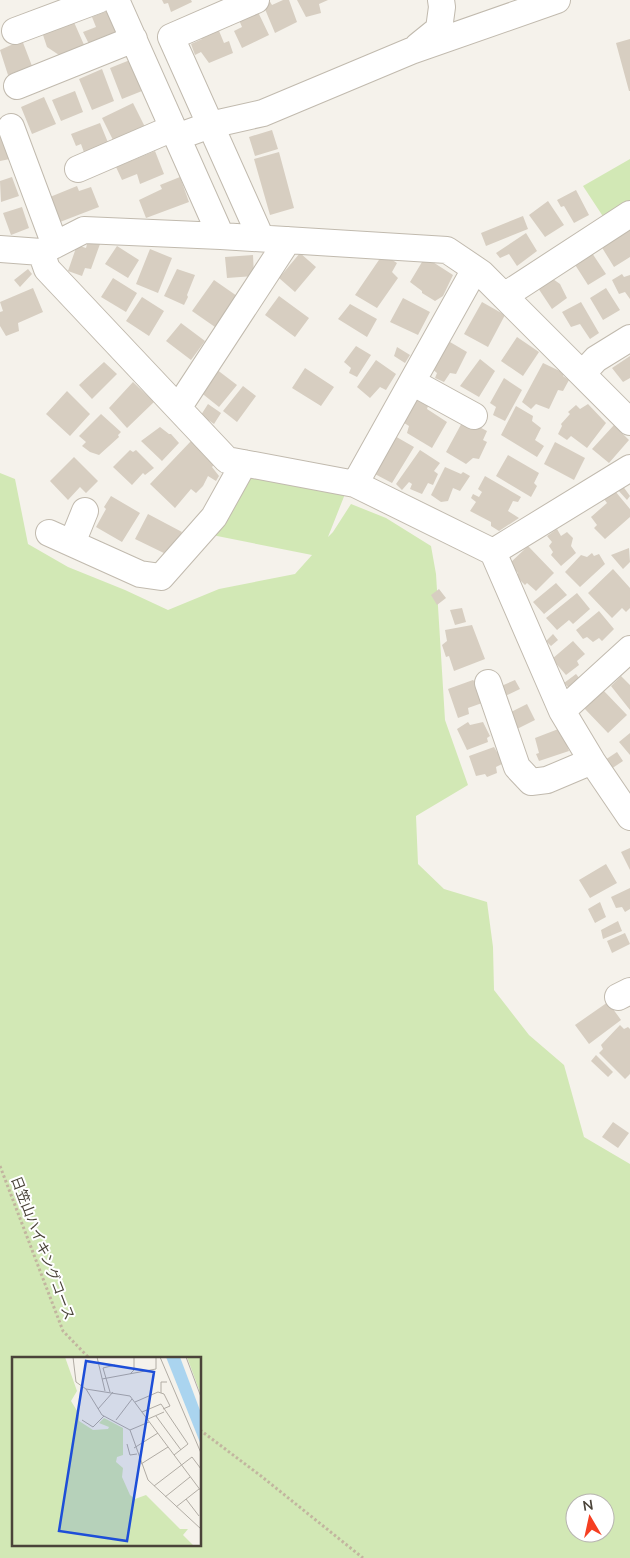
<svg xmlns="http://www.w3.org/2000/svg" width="630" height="1558" viewBox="0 0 630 1558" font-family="Mulish,'Noto Sans JP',sans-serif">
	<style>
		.green { fill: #d2e8b5; fill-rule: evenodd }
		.building { fill: #d7cec1 }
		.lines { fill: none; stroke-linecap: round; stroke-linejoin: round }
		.minor-casing { stroke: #c1baae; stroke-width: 28 }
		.path { stroke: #c2b59f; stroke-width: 3; stroke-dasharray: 2.5 2.5; stroke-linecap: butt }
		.minor { stroke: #fff; stroke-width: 26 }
		.labels { text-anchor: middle; stroke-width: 4; stroke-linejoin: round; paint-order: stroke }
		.street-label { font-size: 14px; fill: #4a4339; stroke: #fff }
		.inset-road { fill: none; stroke: #b1aca4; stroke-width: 1 }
		.view { fill: #1d4ed8; fill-opacity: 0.15; stroke: #1d4ed8; stroke-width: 2.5 }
		.inset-edge { fill: none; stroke: #4a4339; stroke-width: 2.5 }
	</style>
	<rect width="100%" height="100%" fill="#f5f2eb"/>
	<path class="green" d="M630,159V204L606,221L583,186Z
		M0,473L15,479L28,544L68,567L125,590L168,610L219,589L295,574L312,555L212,535L249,478L264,476L345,494L328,537L333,532L351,504L386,518L431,546L436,574L445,720L468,785L416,816L418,864L444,889L487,902L493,947L494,990L529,1035L564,1065L584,1137L630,1164V1558H0ZM14,1358H200V1544H14ZM575,1503H605V1533H575Z"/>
	<path class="building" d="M162,0H191L192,2L171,12L168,3L164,4Z
		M266,0H269L272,5L283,0H289L297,22L275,33L262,2Z
		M297,0H328L319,4L321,13L306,17Z
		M110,10L120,31L89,44L83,32L96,27L92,17Z
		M258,12L269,35L242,48L234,31L242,27L239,20Z
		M73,20L85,47L62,57L47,47L42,32Z
		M217,26L224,43L229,41L233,53L209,63L201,52L195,55L191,44L202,39L200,34Z
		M630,39V91H629L616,43Z
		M22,40L32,66L8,75L0,50Z
		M130,60L142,91L122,99L110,68Z
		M102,69L114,101L92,110L79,79Z
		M75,91L83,112L61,121L52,100Z
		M44,97L56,124L32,134L21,107Z
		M133,103L147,131L113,140L102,118Z
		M100,123L109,145L85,155L81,144L76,146L71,134Z
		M272,130L278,149L255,156L249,137Z
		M0,132L10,159L0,161Z
		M155,151L164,174L140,184L137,174L122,180L116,167Z
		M279,152L294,208L270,215L254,159Z
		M12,177L19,196L1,202L0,181Z
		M180,177L189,202L146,218L139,200L162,189L160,185Z
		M77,186L79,191L91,187L99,207L60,222L50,197Z
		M576,190L589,215L574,223L564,206L561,207L557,200Z
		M548,201L564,225L545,237L529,215Z
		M22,207L29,228L11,235L3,213Z
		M523,216L528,229L486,246L481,233Z
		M630,225V257L614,267L601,246Z
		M526,233L537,251L517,266L509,254L500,258L496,253Z
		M93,241L100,244L91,269L85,268L82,276L68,271L77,245L86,248L87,244Z
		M117,246L139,260L128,278L105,264Z
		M150,249L172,258L158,293L136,284Z
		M300,253L316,267L295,292L279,278Z
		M592,253L606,274L588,285L572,260Z
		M383,254L397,263L392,272L398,278L377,308L355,295Z
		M253,255L254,276L227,278L225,257Z
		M425,257L453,275L443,296L435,301L422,293V291L410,282Z
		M28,269L32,274L20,287L14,280Z
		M177,269L195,275L187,295L188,297L184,305L164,296Z
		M622,274L624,277L630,275V299L625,292L619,294L612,280Z
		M113,278L137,293L126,312L101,297Z
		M553,279L560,284L567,298L552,309L536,285Z
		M214,280L237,296L215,327L192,311Z
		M33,288L43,312L18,323L19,331L6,336L0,326V312L3,311L0,302Z
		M606,288L620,310L603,320L590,298Z
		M279,296L309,318L295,337L265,315Z
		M142,297L164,311L149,336L126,321Z
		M403,298L430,312L418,335L390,322Z
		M482,302L505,315L488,347L464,334Z
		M581,302L599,333L590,339L580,324L571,327L562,312Z
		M350,304L377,319L367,337L338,319Z
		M181,323L205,341L191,360L166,341Z
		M517,337L539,352L523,376L501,361Z
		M450,342L467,352L456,374L450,373L444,382L435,378L437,373L431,368Z
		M356,346L371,355L357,377L349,373L351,368L344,362Z
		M397,347L410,355L405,363L394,356Z
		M630,356V378L623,382L612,368Z
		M480,359L495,371L479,397L460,386Z
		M376,360L396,374L386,390L380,387L370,398L357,387Z
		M104,362L117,374L92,399L79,385Z
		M543,363L564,373L563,376L569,380L563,391L558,390L549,409L536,404L531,409L522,402Z
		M305,368L334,387L321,406L292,388Z
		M216,369L237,385L219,407L199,391Z
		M504,378L522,390L505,421L493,415L496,407L490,403Z
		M133,382L154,402L127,428L109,408Z
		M243,386L256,396L237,422L223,411Z
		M67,391L90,414L70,436L46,414Z
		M413,398L428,406L427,409L447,422L432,448L407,433L409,426L401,421Z
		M208,404L221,413L214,424L201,415Z
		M588,404L606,423L587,448L571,436L567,440L558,434L562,426L561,424L570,414L568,412L576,405L580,409Z
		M516,406L533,416L532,421L541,428L535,440L544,446L537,457L501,435Z
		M101,414L121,432L118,435L119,437L99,455L90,452L82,446L86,442L79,436Z
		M464,419L487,431L483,440L487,442L479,459L473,458L466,464L446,452Z
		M614,425L629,440L609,463L592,449Z
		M160,427L169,434H171L179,443L162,461L141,441Z
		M393,435L414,447L392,483L373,473Z
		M192,440L217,461L212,467L219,476L216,481L208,476L203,486L196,493L191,489L175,508L150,484Z
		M555,442L585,458L574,480L544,464Z
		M130,450L133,452L136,450L154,468L145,475L143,473L132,485L113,467Z
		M420,450L440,463L434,471L438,474L433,485L428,483L422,494L410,489L412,484L409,482L402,490L396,484Z
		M508,455L539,473L534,483L537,486L531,497L496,476Z
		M74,457L98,481L86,493L80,487L68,500L50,481Z
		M445,467L461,474L463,472L470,476L460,491L453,488L448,501L441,502L431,495Z
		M485,476L521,497L518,502L513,501L508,511L519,518L499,531L491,526V522L470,511L476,502L471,498L473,494L479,497L482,492L478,489Z
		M622,485L630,496L627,500L617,489Z
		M615,491L630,509V517L605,539L594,528L597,525L591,517L607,503L604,499Z
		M111,496L140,513L122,542L96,527L106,509L104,507Z
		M148,514L182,532L170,556L135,539Z
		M557,529L561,536L567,532L573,538L571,546L576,553L561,566L551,555L553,552L549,546L552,542L547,536Z
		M528,546L554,573L536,591L527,583L525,585L516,576L518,573L509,564Z
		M629,548L630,562L623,569L611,555Z
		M592,553L594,556L599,554L605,564L580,587L565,572L581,555L587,557Z
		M613,569L630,588V608L626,612L622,608L612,618L588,593Z
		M556,583L567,595L544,614L533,602Z
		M439,589L446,598L437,605L431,595Z
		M577,593L590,609L573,624L569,620L557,630L546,618Z
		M462,608L466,622L455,625L450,610Z
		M599,611L614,629L602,641L599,638L593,642L587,637L583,639L576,630Z
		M472,625L485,659L454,671L449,656L446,657L442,645L447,641L445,630Z
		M553,634L558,640L551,646L546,641Z
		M573,641L585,654L577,661L579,665L566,675L552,659Z
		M576,674L580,679L570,689L564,683Z
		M621,676L630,685V710L611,686Z
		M473,680L480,686L485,702L468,708L469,714L458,718L448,689Z
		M515,680L520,689L503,697L499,687Z
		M603,690L627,715L608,733L584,708Z
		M527,704L535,720L517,729L509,713Z
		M468,722L470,725L483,722L490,736L487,738L488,742L467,750L457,729Z
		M561,728L569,751L539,761L536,754L539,753L535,738Z
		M630,733V755L619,742Z
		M494,747L497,752H500L504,763L496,767L497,773L487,777L485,774L476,776L469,756Z
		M617,752L623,761L611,769L605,760Z
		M630,848V870L621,852Z
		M606,864L617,883L590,898L579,880Z
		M630,888V909L625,912L622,907L616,908L611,897Z
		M600,902L606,917L595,923L588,909Z
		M618,921L622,931L603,939L601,930Z
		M625,933L630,944L612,953L607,941Z
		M608,1002L621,1020L589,1044L575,1025Z
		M620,1025L624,1029L628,1027L630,1029V1074L625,1079L599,1053L603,1049L601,1045Z
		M596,1055L613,1072L608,1077L591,1061Z
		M613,1122L629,1133L618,1148L602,1137Z"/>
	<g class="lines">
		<defs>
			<path id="minor" d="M116,0L221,236
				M256,0L171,37L261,238
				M15,31L98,0
				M418,46L439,29L442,7L441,0
				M17,86L134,39
				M11,127L55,245
				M177,137L210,125L263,113L411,51L557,0
				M78,169L173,128
				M0,249L41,252
				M504,296L630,214
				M582,374L596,359L630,338
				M412,382L474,416
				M178,408L288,240
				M630,422L481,273L447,250L221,236L84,230L41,252L47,269L227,460L355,484L493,552L562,711L592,761L630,817
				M355,484L475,269
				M49,533L140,574L161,577L214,517L244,463
				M72,543L85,511
				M493,552L630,468
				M488,683L517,767L531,782L547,780L592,761
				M562,711L630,649
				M618,997L630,991"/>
		</defs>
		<use href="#minor" class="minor-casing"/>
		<path class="path" d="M0,1166L63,1331L89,1358
			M200,1430L261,1476L363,1558"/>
		<use href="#minor" class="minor"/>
	</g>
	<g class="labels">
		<g class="street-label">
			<text transform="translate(43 1248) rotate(69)" y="5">日笠山ハイキングコース</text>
		</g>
	</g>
	<g transform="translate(12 1357)">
		<rect width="189" height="189" fill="#f5f2eb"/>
		<path d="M0,0H53L65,34L59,44L67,57V64L81,73L96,72L97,70L87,66L92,61L111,71V98L105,100L104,105L111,111L110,120L118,138L123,142L134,138L168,172H176L171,178L181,188H0ZM175,0H189V38Z" fill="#d2e8b5"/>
		<path d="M154,0H168L189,56V88Z" fill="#aad4ef"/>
		<path class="inset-road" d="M61,0L64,25L74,32M85,0L93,34M148,0L189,96M174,0L189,40M118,17L122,13V0M90,22L144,12V0M98,35L91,11L103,8M149,36V25H155M123,45L146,35L152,37L158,49L151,52M86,52L101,35M130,55L149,47L176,87L162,98M144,59L169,93M136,62L152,55M70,63L81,70L92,59M104,63L120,42M118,73L137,65M115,87L118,98L125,97M122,91L146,76M129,107L156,90M142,129L180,100L189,112M189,134L118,39L74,32L90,58L118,73L136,123L189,172M153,140L178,120M174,142L187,159M164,150L187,132"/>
		<path class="view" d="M74,4L142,15L115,184L47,174Z"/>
		<rect width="189" height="189" class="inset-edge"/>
	</g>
	<g transform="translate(590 1518) rotate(351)"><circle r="24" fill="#ffffff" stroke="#b7b4b0"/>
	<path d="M0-4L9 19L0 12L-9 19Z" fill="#f53f22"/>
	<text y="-8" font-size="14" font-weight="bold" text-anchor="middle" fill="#4a4339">N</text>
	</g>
</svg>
